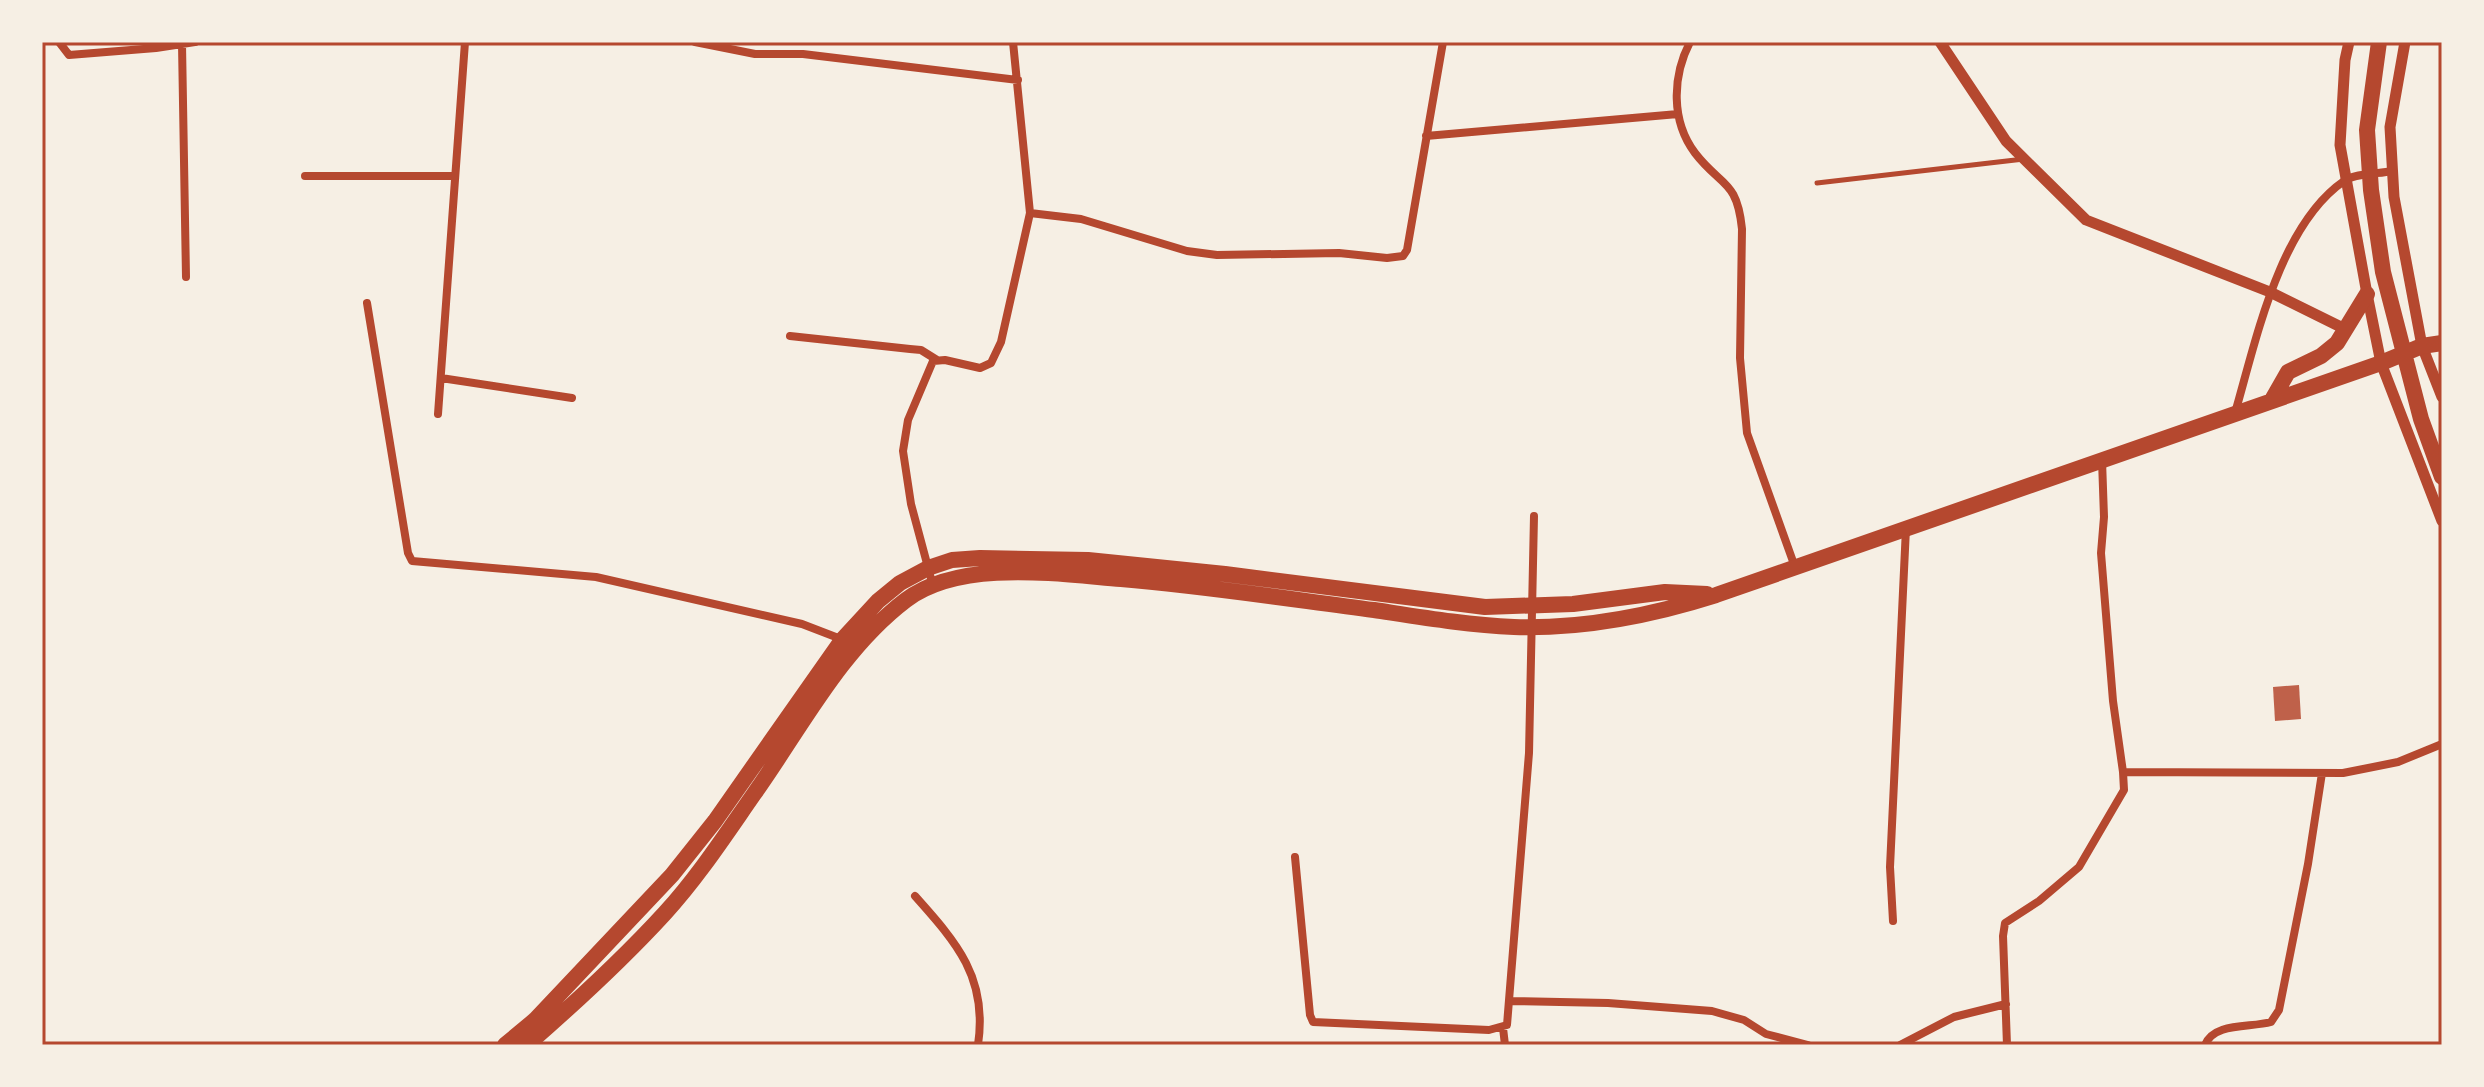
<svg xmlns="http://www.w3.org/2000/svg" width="2484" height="1087" viewBox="0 0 2484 1087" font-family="Bitter,serif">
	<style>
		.building { fill: #bf614a }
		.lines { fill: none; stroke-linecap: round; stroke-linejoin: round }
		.service { stroke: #b5482f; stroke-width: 5 }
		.minor { stroke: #b5482f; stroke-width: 8 }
		.tertiary { stroke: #b5482f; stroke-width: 11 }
		.trunk { stroke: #b5482f; stroke-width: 16 }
		.neatline { fill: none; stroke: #b5482f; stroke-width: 3 }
	</style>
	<rect width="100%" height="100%" fill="#f6efe4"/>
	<path class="building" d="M2299,685L2301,719L2275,721L2273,687Z"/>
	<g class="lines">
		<path class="service" d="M1817,183L2024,159"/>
		<path class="minor" d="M59,42L69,55L156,48L195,42
			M695,42L755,54H803L1018,80
			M1690,42C1672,77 1671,121 1695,153C1721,187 1737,179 1742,229L1740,358L1747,433L1795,567
			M182,44L186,277
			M1426,136L1678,114
			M305,176H455
			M1030,213L1081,219L1187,251L1217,255L1339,253L1387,258L1403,256L1407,250L1443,42
			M367,303L408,553L412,561L596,577L802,624L841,639
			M790,336L910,349L921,350L937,360
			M441,378L572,398
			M2235,413C2256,341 2279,226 2344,181C2355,173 2379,174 2392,171
			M438,414L465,42
			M2102,460L2104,517L2101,553L2113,701L2123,772
			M933,586L911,504L903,451L908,420L933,361L945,360L980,368L991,363L1001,342L1030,213L1013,42
			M1295,857L1310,1015L1313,1022L1489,1030L1507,1025L1529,753L1534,516
			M915,896C957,943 988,978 978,1045
			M1893,921L1890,867L1906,528
			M1510,1001L1608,1003L1712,1011L1744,1020L1766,1034L1808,1045
			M1503,1028L1505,1045
			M1900,1045L1954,1017L2006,1004
			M2007,1045L2003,936L2005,923L2039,901L2079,867L2124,790L2123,772L2343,773L2398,762L2442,744
			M2205,1045C2214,1022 2250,1028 2271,1022L2279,1010L2308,864L2322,773"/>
		<path class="tertiary" d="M1940,42L2006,141L2086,220L2270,292L2347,330
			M2349,42L2345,60L2340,145L2367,294L2381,363L2442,521
			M2405,42L2390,127L2394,197L2422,346L2442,397"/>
		<path class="trunk" d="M2379,42L2367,130L2371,190L2383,272L2421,419L2442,477
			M2272,400L2288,372L2321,356L2337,343L2367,294
			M505,1045L535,1020L672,875L715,821L842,640L878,601L900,583L928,568L952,560L980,558L1088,560L1225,574L1485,607L1573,604L1665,592L1707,594
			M527,1045C574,1004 622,960 665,913C698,877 726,834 754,794C801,728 840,650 906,600C960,559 1058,574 1121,579C1205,586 1289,599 1374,610C1420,617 1467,625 1514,627C1581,629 1653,615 1716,595L2381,363L2422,346L2442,343"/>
	</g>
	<rect width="2484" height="1087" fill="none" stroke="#f6efe4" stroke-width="88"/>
	<rect x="44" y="44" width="2396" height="999" class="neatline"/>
</svg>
